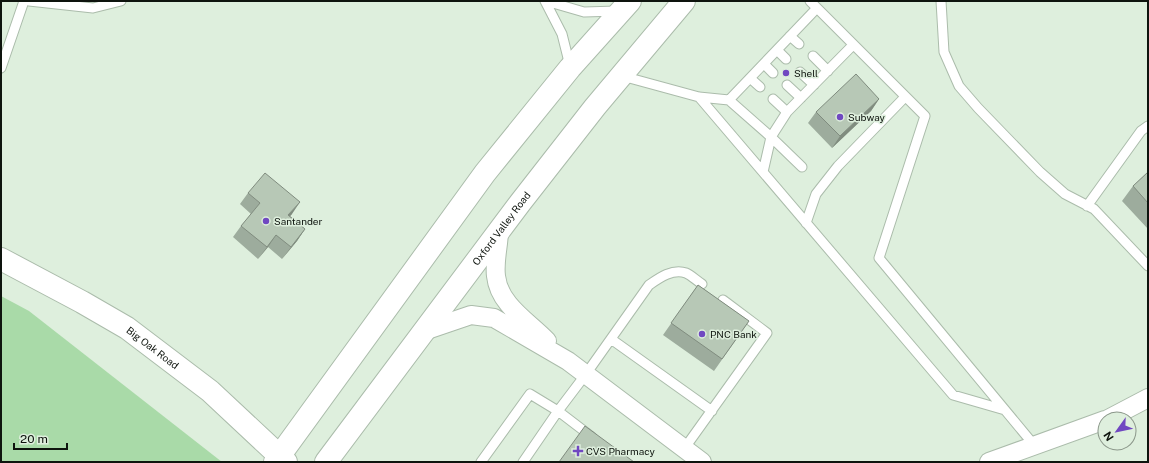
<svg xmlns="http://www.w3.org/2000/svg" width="1149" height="463" viewBox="0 0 1149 463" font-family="'Public Sans',sans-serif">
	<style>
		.green { fill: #a9daa8 }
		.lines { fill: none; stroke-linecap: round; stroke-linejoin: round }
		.lane-casing { stroke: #abbcab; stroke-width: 11 }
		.street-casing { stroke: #abbcab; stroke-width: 20 }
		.secondary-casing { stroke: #abbcab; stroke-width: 24 }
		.lane { stroke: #fff; stroke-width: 9 }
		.street { stroke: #fff; stroke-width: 18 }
		.secondary { stroke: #fff; stroke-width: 22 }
		.wall { fill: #9dac9d }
		.shaded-wall { fill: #808c7f }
		.building { fill: #b7c8b6; stroke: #808c7f }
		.poi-dot { fill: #7048c1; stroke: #deefdd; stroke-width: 1.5 }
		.labels { text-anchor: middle; stroke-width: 3; stroke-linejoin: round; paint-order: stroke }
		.poi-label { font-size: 10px; fill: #0e140e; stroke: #deefdd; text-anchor: start }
		.street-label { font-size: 10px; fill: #0e140e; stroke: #deefdd }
	</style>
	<rect width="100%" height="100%" fill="#deefdd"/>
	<path class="green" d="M1,296L29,311L222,462H1Z"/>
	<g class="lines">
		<defs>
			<path id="lane" d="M29,1L93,8L121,1
				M545,1L562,34L570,66
				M546,1L584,12L617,11
				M810,1L925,116L879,258L1034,445
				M941,1L944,52L959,86L978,108L1040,172L1065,194L1094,209L1148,266
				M790,36L799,44
				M777,50L786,59
				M813,56L828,71
				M764,64L773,73
				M1,68L24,1
				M800,72L814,85
				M622,76L699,97L729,100L817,8
				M750,78L760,87
				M787,85L801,98
				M699,97L953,395L1005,410
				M773,99L787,112
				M729,100L771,137L802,167
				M763,172L771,137L787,112L853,45
				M1087,206L1141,131L1148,126
				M806,223L816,194L838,166L905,97
				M611,339L712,411
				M684,449L767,333L723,300
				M481,462L530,394L558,411L592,437
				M523,462L558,411L586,374L649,285C659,278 673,268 686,273C691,275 697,281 702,284"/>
			<path id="street" d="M499,230C499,245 494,261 496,276C499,305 529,322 547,341
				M424,331L471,315L494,318L568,361L702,462
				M1108,419L1148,398
				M989,462L1105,420"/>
			<g id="secondary">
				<path id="s1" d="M1,259L82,302L127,328L210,391L286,462"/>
				<path d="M275,462L485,173L570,68L630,1"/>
				<path id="s2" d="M326,462L520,203L595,107L684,1"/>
			</g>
		</defs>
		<use href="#lane" class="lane-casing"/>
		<use href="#street" class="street-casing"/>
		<use href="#secondary" class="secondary-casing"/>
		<use href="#lane" class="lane"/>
		<use href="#street" class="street"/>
		<use href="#secondary" class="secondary"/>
	</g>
	<path class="wall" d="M879,99L871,111L832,148L808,123L816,112Z
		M1148,172V229L1122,201L1133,186Z
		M248,193L292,214L290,216L305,229L297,241L282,259L268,247L258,259L233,237L241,226L251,214L240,204Z
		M698,285L749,321L714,371L663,335Z"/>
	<path class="shaded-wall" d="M879,99L871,111L832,148L840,136Z
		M300,202L292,214L280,227L288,215Z
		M305,229L297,241L282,259L291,247Z
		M276,235L268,247L258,259Z"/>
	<path class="building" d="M856,74L879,99L840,136L816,112Z
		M1148,172V203L1133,186Z
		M265,173L300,202L288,215L305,229L291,247L276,235L267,247L241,226L260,203L248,193Z
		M698,285L749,321L722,359L671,323Z
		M585,426L634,462H559Z"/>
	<g class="poi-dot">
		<circle cx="786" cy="73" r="4"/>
		<circle cx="840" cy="117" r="4"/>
		<circle cx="266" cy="221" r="4"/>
		<circle cx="702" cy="334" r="4"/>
		<path d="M576 445h4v4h4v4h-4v4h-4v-4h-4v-4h4z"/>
	</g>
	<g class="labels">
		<g class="poi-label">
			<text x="794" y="77">Shell</text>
			<text x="848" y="121">Subway</text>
			<text x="274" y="225">Santander</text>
			<text x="710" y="338">PNC Bank</text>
			<text x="586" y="455">CVS Pharmacy</text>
		</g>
		<g class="street-label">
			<text dy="4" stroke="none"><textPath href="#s2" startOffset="292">Oxford Valley Road</textPath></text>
			<text dy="4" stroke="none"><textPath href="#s1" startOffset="176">Big Oak Road</textPath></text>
		</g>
	</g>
	<rect width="1149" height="463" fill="none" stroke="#0e140e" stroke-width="4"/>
	<g transform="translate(1117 431) rotate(237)"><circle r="19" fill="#deefdd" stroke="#8b978a"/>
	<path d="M0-3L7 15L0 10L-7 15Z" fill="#7048c1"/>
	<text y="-6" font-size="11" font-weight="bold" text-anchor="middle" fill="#0e140e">N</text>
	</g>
	<path d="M14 443v6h53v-6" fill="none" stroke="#0e140e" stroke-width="2"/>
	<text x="20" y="443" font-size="12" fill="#0e140e" stroke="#deefdd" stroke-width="3" paint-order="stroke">20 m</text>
</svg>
